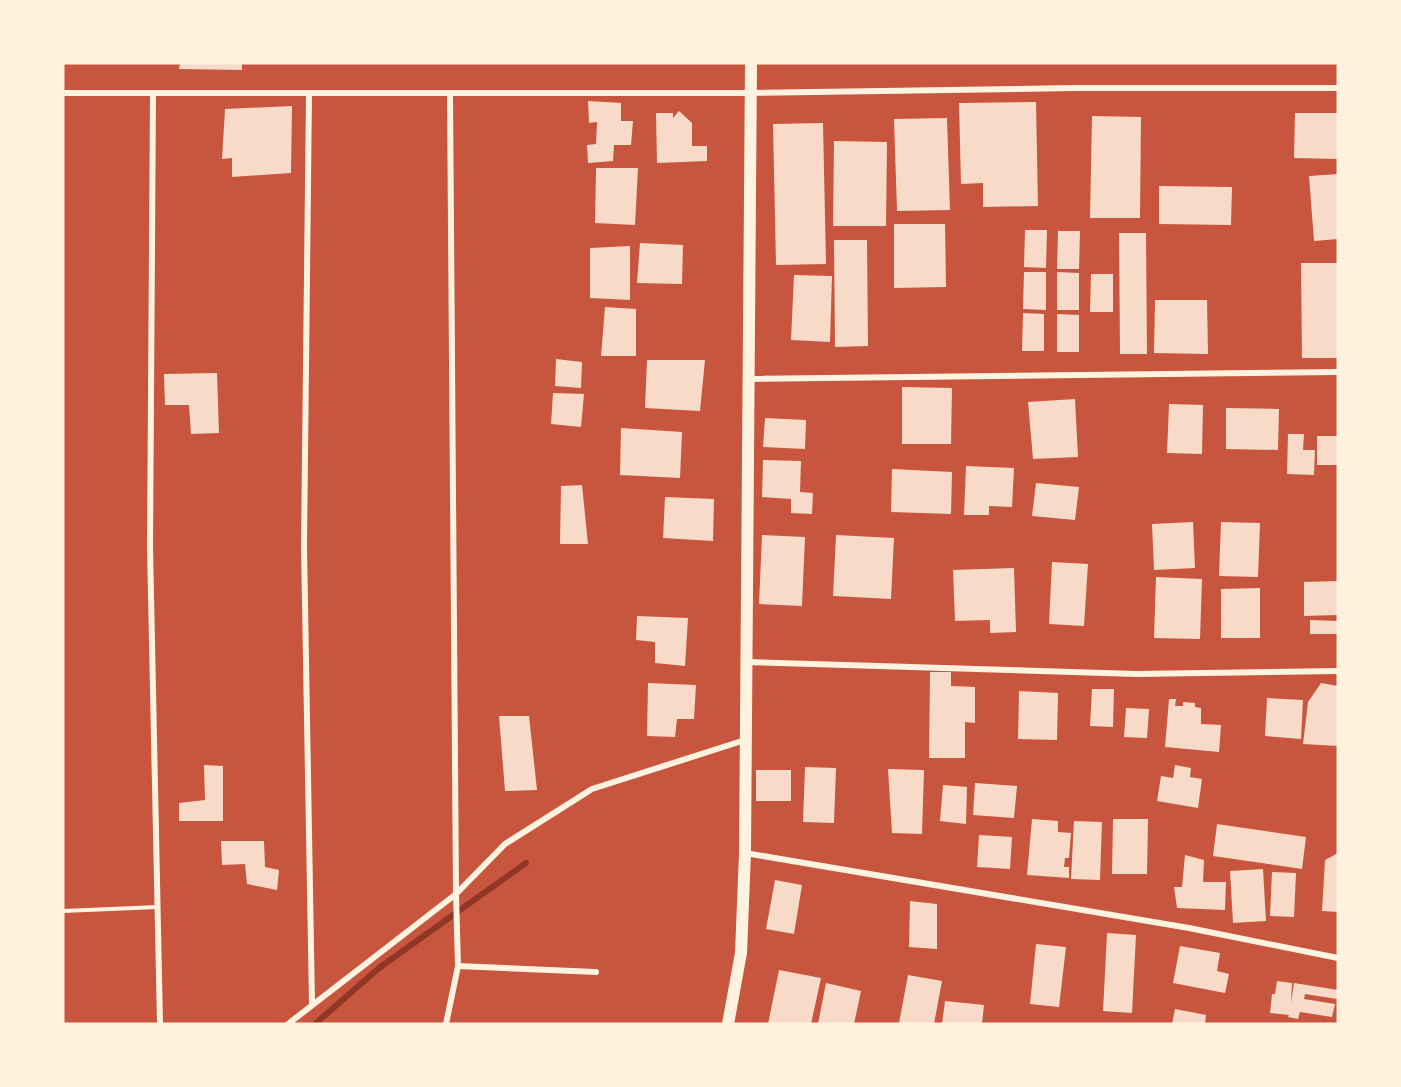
<svg xmlns="http://www.w3.org/2000/svg" width="1401" height="1087" viewBox="0 0 1401 1087" font-family="Merriweather,serif">
	<style>
		.lines { fill: none; stroke-linecap: round; stroke-linejoin: round }
		.stream { stroke: #8f3625; stroke-width: 6 }
		.building { fill: #f7dbc8 }
		.service { stroke: #fff3e0; stroke-width: 4 }
		.minor { stroke: #fff3e0; stroke-width: 6 }
		.primary { stroke: #fff3e0; stroke-width: 12 }
	</style>
	<rect width="100%" height="100%" fill="#c8553d"/>
	<g class="lines">
		<path class="stream" d="M315,1024L379,968L526,863"/>
	</g>
	<path class="building" d="M180,63H242V70L179,69Z
		M588,101L621,103V121H633L631,145H614L613,161L588,163L587,145L596,144L597,122L589,123Z
		M1036,102L1038,206L983,207V183L961,184L959,103Z
		M292,106L291,173L232,177V158L222,159L225,109Z
		M679,111L692,123V146H707V161L657,163L656,113H673V118Z
		M1295,113H1338V159L1294,158Z
		M1092,116L1141,117L1140,218H1090Z
		M947,118L950,210L897,211L894,119Z
		M823,123L826,264L776,265L773,124Z
		M834,141L887,142L886,226H833Z
		M596,168H638L635,225L595,223Z
		M1338,174V239L1314,241L1309,176Z
		M1159,186L1232,187L1231,225L1159,224Z
		M894,224H945L946,287L894,288Z
		M1025,230H1047L1046,268L1024,267Z
		M1058,231H1080L1079,269H1057Z
		M1119,233H1146L1147,354H1120Z
		M834,240H867L868,346L835,347Z
		M640,243L683,245L682,284L637,283Z
		M630,246V300L590,298V248Z
		M1301,263H1338V358H1302Z
		M1024,272H1046V310L1023,309Z
		M1057,272L1079,273V310H1057Z
		M1091,274H1113V312H1090Z
		M794,275L832,276L830,342L791,340Z
		M1155,300H1207L1208,354L1154,353Z
		M605,307L636,309V356H601Z
		M1023,313L1044,314V351H1022Z
		M1057,314L1079,315V352H1057Z
		M556,359L582,362L581,388L555,386Z
		M647,360H705L700,411L645,408Z
		M217,373L219,433L191,434L189,405H165L164,374Z
		M902,387L952,388L951,444H902Z
		M553,393L584,394L581,427L551,424Z
		M1075,399L1078,457L1033,459L1028,402Z
		M1169,404L1203,405L1202,454L1167,453Z
		M1226,408L1279,409L1278,450L1226,449Z
		M765,418L806,420L805,449L763,447Z
		M621,428L682,432L680,478L620,475Z
		M1288,434H1304L1303,450H1315L1314,475L1287,474Z
		M1317,436H1337L1338,465H1317Z
		M763,460L801,461L800,492L813,493L812,514L791,513V499L762,497Z
		M966,466L1014,468L1012,507L989,506V515H964Z
		M892,469L952,472L951,514L891,512Z
		M1036,483L1079,487L1075,520L1032,516Z
		M582,485L588,544H560L561,486Z
		M665,497L714,499L713,541L663,538Z
		M1193,522L1195,568L1154,570L1152,524Z
		M1221,522L1260,523L1258,577L1219,576Z
		M762,535L805,537L802,606L759,604Z
		M836,535L894,538L891,599L833,596Z
		M1052,562L1088,564L1084,626L1049,624Z
		M1014,568L1016,632L990,633V620L955,621L953,570Z
		M1156,577L1202,579L1200,639L1154,638Z
		M1338,581V615L1304,616V582Z
		M1260,588V638H1221V589Z
		M637,616L688,618L685,666L655,663V642L636,640Z
		M1310,620L1338,621V634H1310Z
		M930,672H951V686L975,687V723L965,722V758H929Z
		M648,683L696,685L694,719H677L675,737L647,736Z
		M1321,683L1338,686V746L1303,744L1308,702Z
		M1092,689H1114L1113,727L1090,726Z
		M1019,691L1058,693L1057,740L1018,739Z
		M1267,698L1303,700L1301,739L1265,736Z
		M1169,699H1176L1175,706H1183V702L1195,703V707L1201,708V724L1221,725L1219,752L1165,747Z
		M1126,708L1149,709L1147,738L1124,737Z
		M499,716H529L537,790L505,791Z
		M204,765L223,766V821H179V803L205,800Z
		M1175,765L1191,768L1190,777L1202,779L1198,808L1157,801L1161,776L1173,778Z
		M805,767L836,768L834,823L803,822Z
		M888,769L924,770L922,834L892,833Z
		M756,770H791V801H756Z
		M975,783L1017,786L1014,818L973,815Z
		M943,785L967,787L966,824L940,821Z
		M1032,819L1058,821V832L1071,833L1069,858H1065L1064,867H1069V878L1027,875Z
		M1113,819H1148L1147,874H1112Z
		M1074,821L1102,822L1100,880L1071,879Z
		M1217,824L1306,837L1302,869L1213,856Z
		M979,835L1012,837L1010,869L977,867Z
		M221,841H264L265,867L279,870L277,890L247,884L245,864L222,865Z
		M1338,853V912L1322,911L1325,860Z
		M1185,855L1204,860L1203,882H1226L1225,910L1177,908L1174,887H1182Z
		M1263,869L1266,921L1233,923L1230,871Z
		M1272,872L1296,873L1294,917L1270,916Z
		M775,880L802,885L794,934L766,929Z
		M910,901L937,904V949L909,947Z
		M1107,933L1136,935L1132,1013L1103,1011Z
		M1036,944L1066,947L1059,1007L1030,1004Z
		M1180,946L1220,953L1217,971L1229,974L1225,993L1173,983Z
		M779,970L821,978L811,1024H768Z
		M908,975L942,981L934,1024L899,1023Z
		M1277,981L1292,983L1291,1003L1294,983L1338,990L1337,999L1305,994L1304,999L1335,1004L1332,1017L1300,1012L1298,1019L1288,1017L1289,1015L1270,1013L1272,994H1275Z
		M826,983L861,991L854,1024H818Z
		M945,1001L984,1005L982,1024H942Z
		M1175,1009L1206,1015L1205,1024H1172Z"/>
	<g class="lines">
		<path class="service" d="M63,911L158,907"/>
		<path class="minor" d="M63,93H751L1076,88H1338
			M153,93L150,547L160,1024
			M309,93L304,546L312,1004
			M749,379L1338,372
			M746,662L1136,674L1338,671
			M745,853L1189,928L1338,958
			M458,966L596,972
			M288,1024L456,894L505,844L592,789L745,740
			M446,1024L458,966L456,894L450,93"/>
		<path class="primary" d="M728,1024L741,953L745,853L751,63"/>
	</g>
	<rect width="1401" height="1087" fill="none" stroke="#fff3e0" stroke-width="129"/>
</svg>
